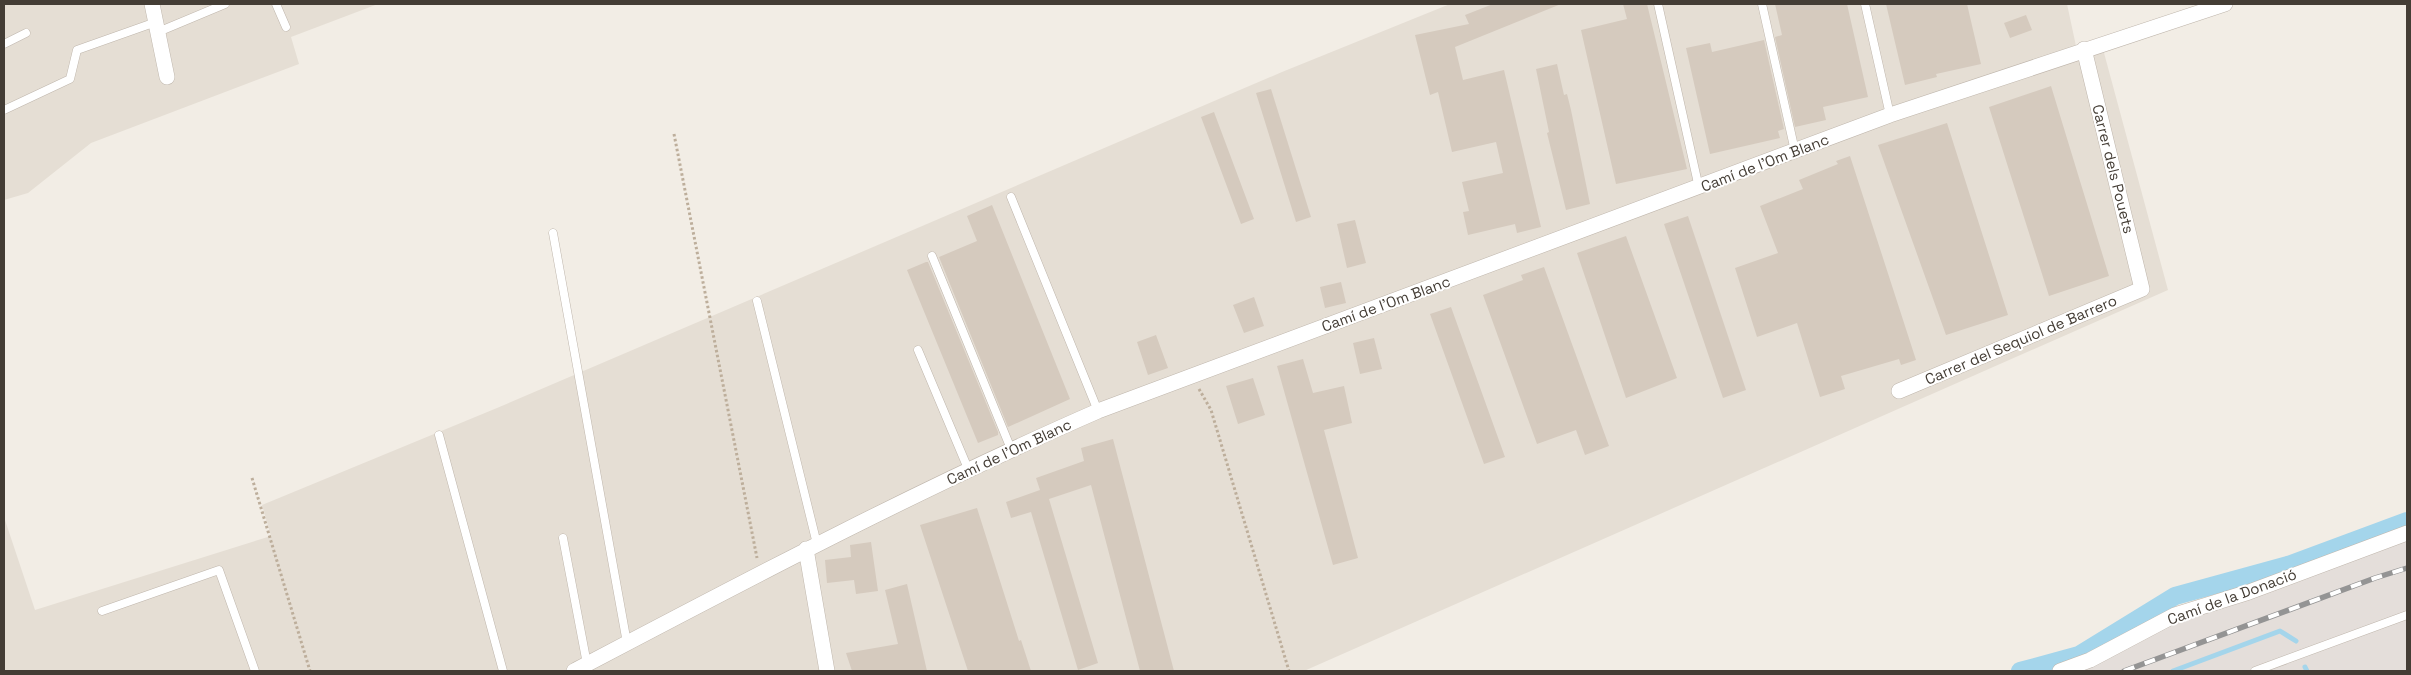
<svg xmlns="http://www.w3.org/2000/svg" width="2411" height="675" viewBox="0 0 2411 675" font-family="'Space Grotesk',sans-serif">
	<style>
		.residential { fill: #e5ded4 }
		.industrial { fill: #e4deda }
		.lines { fill: none; stroke-linecap: round; stroke-linejoin: round }
		.stream { stroke: #a4d5eb; stroke-width: 5 }
		.canal { stroke: #a4d5eb; stroke-width: 18 }
		.building { fill: #d5cabe }
		.lane-casing { stroke: #bfb6ac; stroke-width: 9 }
		.street-casing { stroke: #bfb6ac; stroke-width: 16 }
		.path { stroke: #bdae9b; stroke-width: 3; stroke-dasharray: 2.5 2.5; stroke-linecap: butt }
		.lane { stroke: #fff; stroke-width: 8 }
		.street { stroke: #fff; stroke-width: 15 }
		.rail-casing { stroke: #949494; stroke-width: 5.5 }
		.rail { stroke: #fff; stroke-width: 4; stroke-dasharray: 11; stroke-linecap: butt }
		.labels { text-anchor: middle; stroke-width: 4; stroke-linejoin: round; paint-order: stroke }
		.street-label { font-size: 15px; fill: #443d35; stroke: #fff }
	</style>
	<rect width="100%" height="100%" fill="#f2ede5"/>
	<path class="residential" d="M4,4H378L291,37L299,64L91,143L28,193L4,200Z
		M1450,4H2067L2076,46L2100,38L2168,290L1304,671H4V517L35,610L271,536L262,505L497,408L1282,72Z"/>
	<path class="industrial" d="M2407,529V671H2030Z"/>
	<g class="lines">
		<path class="stream" d="M2305,667L2307,671
			M2173,671L2280,631L2296,641"/>
		<path class="canal" d="M2020,671L2079,655L2175,596L2288,565L2407,521"/>
	</g>
	<path class="building" d="M1493,4H1561L1455,47L1463,80L1504,70L1541,227L1517,233L1515,224L1468,235L1463,212L1469,211L1462,182L1503,173L1496,142L1452,152L1438,92L1430,95L1415,35L1469,24L1465,15Z
		M1623,4H1647L1687,169L1616,184L1581,30L1627,19Z
		M1775,4H1847L1868,97L1823,107L1826,120L1795,127L1775,37L1782,35Z
		M1886,4H1967L1981,64L1936,74L1937,77L1905,85Z
		M2026,15L2032,30L2010,38L2004,23Z
		M1764,40L1784,129L1778,131L1780,138L1710,154L1686,48L1710,43L1712,52Z
		M1557,64L1564,95L1567,94L1571,110L1590,204L1566,210L1547,133L1549,132L1536,69Z
		M2051,86L2109,276L2049,296L1989,107Z
		M1271,89L1311,217L1296,222L1256,93Z
		M1214,112L1254,219L1241,224L1201,117Z
		M1947,123L2008,315L1946,335L1878,145Z
		M1850,156L1916,360L1901,365L1899,359L1841,376L1845,389L1820,397L1797,323L1757,337L1735,268L1778,253L1760,206L1803,189L1799,180L1838,164L1836,161Z
		M992,205L1070,399L1008,427L939,257L977,241L967,216Z
		M1688,216L1746,390L1723,398L1664,224Z
		M1355,220L1366,263L1347,268L1337,224Z
		M1626,236L1677,378L1626,398L1577,253Z
		M926,262H928L998,432V435L978,443L907,270Z
		M1544,267L1609,446L1585,455L1576,430L1537,444L1483,295L1523,280L1521,275Z
		M1341,282L1346,303L1325,308L1320,287Z
		M1254,297L1264,326L1244,333L1233,305Z
		M1451,307L1505,457L1484,464L1430,314Z
		M1156,335L1168,368L1148,375L1137,342Z
		M1374,338L1382,369L1360,374L1353,343Z
		M1303,359L1313,393L1344,386L1352,423L1324,430L1358,558L1333,565L1277,366Z
		M1253,378L1265,415L1238,424L1226,386Z
		M1113,439L1174,671H1140L1091,485L1049,499L1098,663L1078,670L1031,512L1011,518L1006,502L1040,490L1036,478L1084,461L1081,448Z
		M977,508L1019,641L1021,640L1031,671H968L960,647L920,525Z
		M871,542L878,591L856,594L854,580L827,583L825,560L851,557L850,545Z
		M907,584L927,671H852L846,653L898,644L885,590Z"/>
	<g class="lines">
		<defs>
			<path id="lane" d="M276,4L286,27
				M1658,4L1699,188
				M1762,4L1795,151
				M1865,4L1890,115
				M158,32L225,4
				M4,44L26,33
				M4,110L70,79L77,50L156,22
				M1011,197L1098,411
				M553,233L627,643
				M932,256L1011,449
				M757,301L817,544
				M918,350L969,471
				M439,435L503,671
				M563,538L587,664
				M102,611L219,570L255,671
				M2255,671L2407,615"/>
			<path id="street" d="M152,4L167,77
				M1899,391L2142,289L2084,49
				M806,549L827,671
				M574,671C747,580 919,489 1098,411L1890,115L2225,4
				M2060,671L2090,660L2175,615L2249,592L2407,533"/>
		</defs>
		<use href="#lane" class="lane-casing"/>
		<use href="#street" class="street-casing"/>
		<path class="path" d="M674,134L757,558
			M1199,389L1211,410L1289,671
			M252,478L310,671"/>
		<use href="#lane" class="lane"/>
		<use href="#street" class="street"/>
		<defs>
			<path id="rail" d="M2124,671L2375,578L2407,568"/>
		</defs>
		<use href="#rail" class="rail-casing"/>
		<use href="#rail" class="rail"/>
	</g>
	<g class="labels">
		<g class="street-label">
			<text transform="translate(1765 163) rotate(-21)" y="5">Camí de l'Om Blanc</text>
			<text transform="translate(2113 169) rotate(76)" y="5">Carrer dels Pouets</text>
			<text transform="translate(1386 304) rotate(-20)" y="5">Camí de l'Om Blanc</text>
			<text transform="translate(2021 340) rotate(-23)" y="5">Carrer del Sequiol de Barrero</text>
			<text transform="translate(1009 452) rotate(-25)" y="5">Camí de l'Om Blanc</text>
			<text transform="translate(2232 597) rotate(-20)" y="5">Camí de la Donació</text>
		</g>
	</g>
	<rect width="2411" height="675" fill="none" stroke="#443d35" stroke-width="10"/>
</svg>
